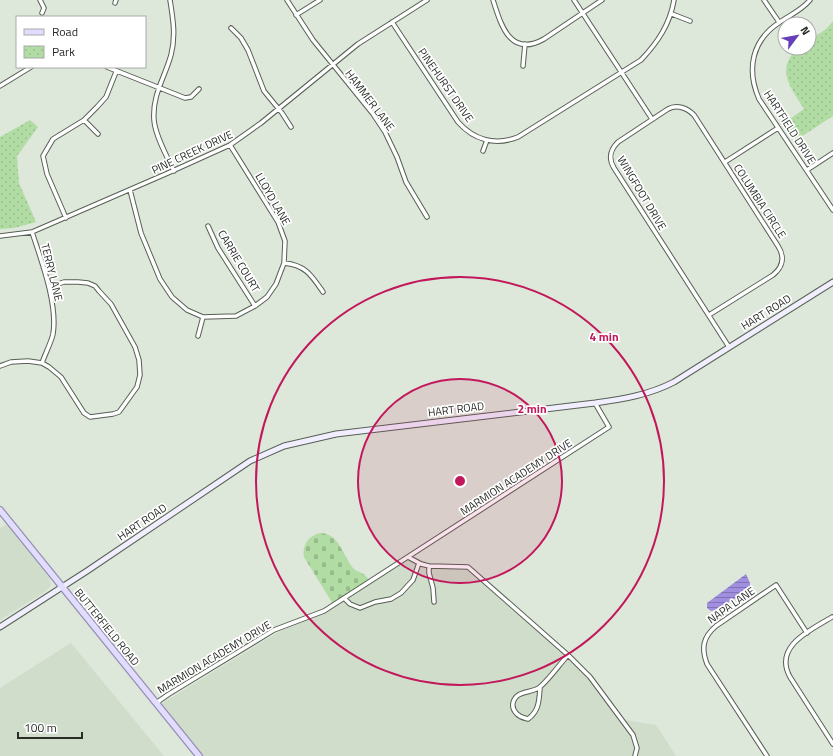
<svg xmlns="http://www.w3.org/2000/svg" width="833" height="756" viewBox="0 0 833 756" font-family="'Titillium Web',sans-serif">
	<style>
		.built { fill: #cfddca }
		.cemetery { fill: url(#cemetery-stones) }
		.park { fill: url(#park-dots) }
		.water { fill: url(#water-rules) }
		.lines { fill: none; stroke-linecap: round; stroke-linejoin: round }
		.street-casing { stroke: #576054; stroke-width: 5.5 }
		.secondary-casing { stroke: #576054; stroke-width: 7 }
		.primary-casing { stroke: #958fb3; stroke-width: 8 }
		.street { stroke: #fff; stroke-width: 3.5 }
		.secondary { stroke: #f1eeff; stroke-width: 5 }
		.primary { stroke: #e2dcfe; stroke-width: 5.5 }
		.ring { fill: none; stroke: #c2185b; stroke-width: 2 }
		.labels { text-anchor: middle; stroke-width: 3.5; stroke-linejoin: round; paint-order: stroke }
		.street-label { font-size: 11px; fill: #282c27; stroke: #fff }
		.centre { fill: #c2185b; stroke: #fff; stroke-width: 2 }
		.ring-label { font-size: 12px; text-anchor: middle; font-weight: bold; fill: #c2185b; stroke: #fff; stroke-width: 3.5; stroke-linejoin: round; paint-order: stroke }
	</style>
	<defs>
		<pattern id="cemetery-stones" width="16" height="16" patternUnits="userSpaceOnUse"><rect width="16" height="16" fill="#b1dca4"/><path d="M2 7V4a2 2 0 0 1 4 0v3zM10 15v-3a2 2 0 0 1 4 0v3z" fill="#98bd8d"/></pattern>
		<pattern id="park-dots" width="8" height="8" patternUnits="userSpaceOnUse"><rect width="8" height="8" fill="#b1dca4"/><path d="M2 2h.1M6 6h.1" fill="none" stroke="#98bd8d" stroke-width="1.8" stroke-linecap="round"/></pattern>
		<pattern id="water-rules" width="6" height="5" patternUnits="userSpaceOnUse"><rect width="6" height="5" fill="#a08ede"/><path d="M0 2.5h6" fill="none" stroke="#8274b4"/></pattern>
	</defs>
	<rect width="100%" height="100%" fill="#dde7da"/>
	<path class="built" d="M7,524L49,578L51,585L46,591L0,620V528Z
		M413,556L429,563L469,565L592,675L625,720L656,725L676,756H202L161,704L277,633L341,602Z
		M71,643L164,756H0V688Z"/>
	<path class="cemetery" d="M321,533C340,534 343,557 354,569C360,574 363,571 369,580L333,604L304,557C302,545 309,535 321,533Z"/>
	<path class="park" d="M833,21V116L796,140L784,123L804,109C794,92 778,75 791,56C796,48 800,48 809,48V41L826,29Z
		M30,120L38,127L17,156L19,183L36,222L14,228L0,229V137Z"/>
	<path class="water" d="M746,574L750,583V588L738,597L715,610L711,611L707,608V603Z"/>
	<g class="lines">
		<defs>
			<path id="street" d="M40,0L44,8L42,13
				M170,0C173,19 176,36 171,55C165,77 152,95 154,120C155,135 167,157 174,171
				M287,0L313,40L373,114L385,132L397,157L406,182L427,217
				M493,0C501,25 510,58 544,39L602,0
				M574,0L652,119
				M764,0L779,22
				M810,0C802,10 790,15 780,22C752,40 746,69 759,99L833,210
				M115,3L116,0
				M672,14L690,21
				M296,15L320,0
				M392,22L458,122C474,140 495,146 518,137L641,60C658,42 670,24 674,0
				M231,28L241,38L248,50L264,91L282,113L291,127
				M523,66L525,44
				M107,67L185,98L191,97L199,89
				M0,86L31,67
				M84,120L98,134
				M483,151L487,140
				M725,162L778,128
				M807,170L833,153
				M130,190L141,233L160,279L172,297L187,310L203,317L236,316L255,306L267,297L276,284L284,263L285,241L278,222L230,145
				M66,218L47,174L43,156L53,139L84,120L97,107L106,97L116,72
				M208,226L218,248L255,306
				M32,232C41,260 58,304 53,334C51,343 45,354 42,363
				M0,236L32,232L168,173L230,145L261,123L358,44L427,0
				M284,263C306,265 312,276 323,292
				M709,315L773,275C783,267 785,257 778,246L694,115C687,108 677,104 668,109L618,142C610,150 608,158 614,168L729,347
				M198,336L203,317
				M0,366L11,362L28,361L42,363L49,367L61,377L84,413L90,417L113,414L119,412L137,387L140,375L139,360L135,347L111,304L99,291L95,286L88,283L78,282H64L49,287
				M408,557L421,564L429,566L468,567L568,655L590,677L633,735L637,748L635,756
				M429,566V573L433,588L434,602
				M344,598L350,604L360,608L375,602L391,599L401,593L413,580L419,563
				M832,617C811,630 773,646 790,677L833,744
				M540,688C539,701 539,711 528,719C524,718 521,718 517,714C514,711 512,708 513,703C516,689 534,694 541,686C551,677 559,665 568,655
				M156,703L169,694L274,630L324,611L609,427L595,403
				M767,756L707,664C701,648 703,637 716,626L776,585L807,633"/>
			<path id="secondary" d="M0,627L87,571L250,461L284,446L336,434L595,403C623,399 649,395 674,382L833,282"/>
			<path id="primary" d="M0,510L199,756"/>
		</defs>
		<use href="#street" class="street-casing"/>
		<use href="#secondary" class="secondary-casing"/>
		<use href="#primary" class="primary-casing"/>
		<use href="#street" class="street"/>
		<use href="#secondary" class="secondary"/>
		<use href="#primary" class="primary"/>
	</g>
	<circle cx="460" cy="481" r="102" fill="#c2185b" fill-opacity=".12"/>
	<g class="ring">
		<circle cx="460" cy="481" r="102"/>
		<circle cx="460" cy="481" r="204"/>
	</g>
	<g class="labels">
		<g class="street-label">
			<text transform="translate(446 85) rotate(55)" y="4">PINEHURST DRIVE</text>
			<text transform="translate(370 100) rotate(53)" y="4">HAMMER LANE</text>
			<text transform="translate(790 127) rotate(57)" y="4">HARTFIELD DRIVE</text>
			<text transform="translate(192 152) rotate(-25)" y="4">PINE CREEK DRIVE</text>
			<text transform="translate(642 193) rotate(59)" y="4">WINGFOOT DRIVE</text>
			<text transform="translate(273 199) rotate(60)" y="4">LLOYD LANE</text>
			<text transform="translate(760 201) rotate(57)" y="4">COLUMBIA CIRCLE</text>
			<text transform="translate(239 261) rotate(59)" y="4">CARRIE COURT</text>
			<text transform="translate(52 272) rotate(76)" y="4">TERRY LANE</text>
			<text transform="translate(766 312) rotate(-32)" y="4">HART ROAD</text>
			<text transform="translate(456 409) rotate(-7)" y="4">HART ROAD</text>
			<text transform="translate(516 477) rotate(-33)" y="4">MARMION ACADEMY DRIVE</text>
			<text transform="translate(142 522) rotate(-34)" y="4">HART ROAD</text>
			<text transform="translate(731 605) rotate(-35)" y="4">NAPA LANE</text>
			<text transform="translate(107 627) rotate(51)" y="4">BUTTERFIELD ROAD</text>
			<text transform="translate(214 657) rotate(-31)" y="4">MARMION ACADEMY DRIVE</text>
		</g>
	</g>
	<circle cx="460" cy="481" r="6" class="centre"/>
	<g class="ring-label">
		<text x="604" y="341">4 min</text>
		<text x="532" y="413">2 min</text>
	</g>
	<rect x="16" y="16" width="130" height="52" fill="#ffffff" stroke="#a9aba9"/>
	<rect x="24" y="29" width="20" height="6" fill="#e2dcfe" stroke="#a9aba9"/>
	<text x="52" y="36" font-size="12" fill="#282c27">Road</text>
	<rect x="24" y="46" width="20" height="12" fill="url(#park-dots)" stroke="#a9aba9"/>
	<text x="52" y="56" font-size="12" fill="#282c27">Park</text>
	<g transform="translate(797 36) rotate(58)"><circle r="19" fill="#ffffff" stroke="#a9aba9"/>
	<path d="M0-3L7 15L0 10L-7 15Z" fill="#6640b8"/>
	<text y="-6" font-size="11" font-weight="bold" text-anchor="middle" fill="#282c27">N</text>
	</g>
	<path d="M18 732v6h64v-6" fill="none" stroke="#282c27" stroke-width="2"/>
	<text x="24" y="732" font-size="12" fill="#282c27" stroke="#ffffff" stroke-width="3" paint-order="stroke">100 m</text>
</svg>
